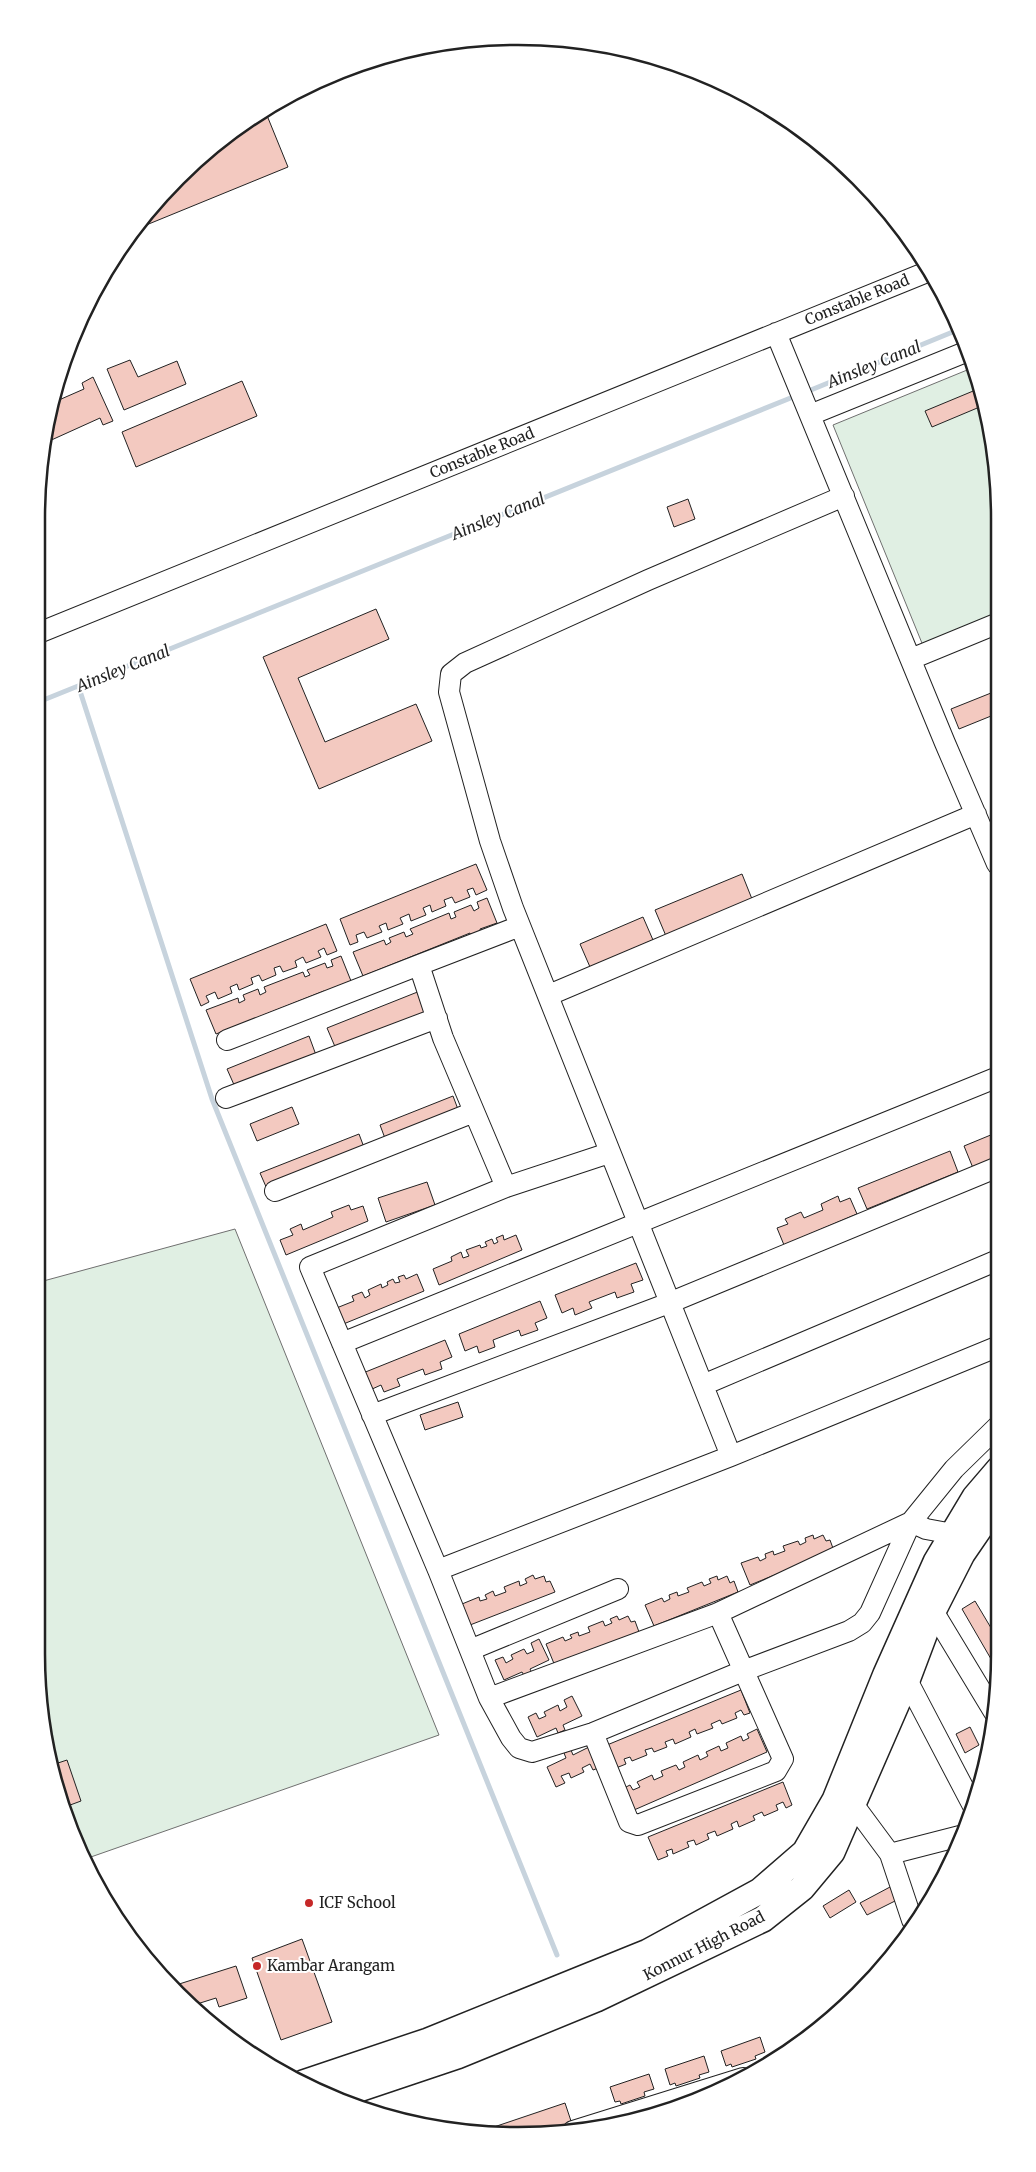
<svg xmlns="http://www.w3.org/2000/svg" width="1036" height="2172" viewBox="0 0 1036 2172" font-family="Merriweather,serif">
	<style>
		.green { fill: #e0efe3; stroke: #6f6f6f }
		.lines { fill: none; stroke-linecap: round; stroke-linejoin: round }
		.stream { stroke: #c7d3dd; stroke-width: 5 }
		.building { fill: #f3c9c0; stroke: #222 }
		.minor-casing { stroke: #222; stroke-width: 22 }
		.major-casing { stroke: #222; stroke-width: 28 }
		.minor { stroke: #fff; stroke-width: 20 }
		.major { stroke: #fff; stroke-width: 25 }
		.poi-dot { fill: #c62828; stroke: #fff; stroke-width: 2 }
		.labels { text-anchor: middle; stroke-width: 4; stroke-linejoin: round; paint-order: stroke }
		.street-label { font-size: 15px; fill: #222; stroke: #fff }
		.poi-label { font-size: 15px; fill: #222; stroke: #fff; text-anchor: start }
		.water-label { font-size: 16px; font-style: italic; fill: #222; stroke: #fff }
		.rim { fill: none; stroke: #222; stroke-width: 2.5 }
	</style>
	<rect width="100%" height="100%" fill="#fff"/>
	<path class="green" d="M972,368L996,455V625L926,653L833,425Z
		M235,1229L439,1735L88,1858L62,1809L36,1654V1283Z"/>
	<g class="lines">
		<path class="stream" d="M806,392L960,329
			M79,688L212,1099L557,1955
			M36,703L798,395"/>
	</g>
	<path class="building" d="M266,113L288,167L134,230L178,177L246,121Z
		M130,360L138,377L177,361L186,384L124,410L107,369Z
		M93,377L113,421L103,425L100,418L47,442L44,436L46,424L52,403L84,389L82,383Z
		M242,381L257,416L136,467L122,432Z
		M978,389L982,406L932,427L925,411Z
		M688,499L695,519L674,527L667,507Z
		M376,609L389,639L298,678L325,742L416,704L432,741L319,789L263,657Z
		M996,691V714L959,729L951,709Z
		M476,864L487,890L476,895L473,888L467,890L470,897L455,903L452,897L444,900L446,906L432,912L430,905L423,908L426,915L411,921L409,914L400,918L403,924L388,930L386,923L379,926L382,932L367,938L364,932L356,935L358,942L350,945L340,919Z
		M742,874L752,899L666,936L655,910Z
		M487,898L497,923L480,929L481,933L471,937L470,933L363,976L353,952L384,940L386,945L391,942L389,938L404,932L406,937L413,934L410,929L449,913L451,919L456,917L454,912L471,905L474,911L479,908L477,902Z
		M643,917L653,940L590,967L580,944Z
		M326,924L337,951L327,955L324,948L318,951L321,957L306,963L303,957L295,961L297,967L283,972L280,966L274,968L276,975L262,981L259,975L251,978L253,984L239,990L237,984L230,987L232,993L218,999L215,992L206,996L209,1002L201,1006L190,979Z
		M341,956L351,981L333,988L335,991L325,995L324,991L216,1034L206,1010L238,998L239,1003L245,1000L243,995L258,989L260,995L266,992L264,987L303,972L305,977L310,975L307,970L325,963L327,968L333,966L331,960Z
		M420,991L428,1012L336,1049L327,1028Z
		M309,1036L316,1055L235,1087L227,1069Z
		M453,1096L459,1112L386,1141L380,1125Z
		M292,1107L299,1124L257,1141L250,1124Z
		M998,1132V1158L973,1168L964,1146Z
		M359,1134L365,1150L267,1189L260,1173Z
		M950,1151L958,1172L867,1209L858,1188Z
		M427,1182L435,1205L386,1222L378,1198Z
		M838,1196L840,1202L850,1198L857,1214L784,1245L777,1228L788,1224L785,1219L801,1212L804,1218L823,1210L821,1204Z
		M349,1205L351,1210L363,1206L368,1221L286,1255L280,1240L293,1235L290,1229L301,1224L303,1230L333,1217L331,1212Z
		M503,1235L504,1240L516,1235L522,1250L439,1285L433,1269L452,1261L451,1257L461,1252L463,1258L469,1256L466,1250L480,1245L481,1248L487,1246L485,1242L492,1239L494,1244L498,1242L496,1238Z
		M636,1263L643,1280L631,1284L634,1292L617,1298L615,1292L589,1302L592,1308L575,1315L573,1308L562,1313L555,1295Z
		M417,1274L424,1291L341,1325L334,1309L354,1301L352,1296L362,1292L365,1298L370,1295L368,1290L381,1284L382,1288L388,1285L387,1282L393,1279L395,1283L400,1282L398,1277L404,1275L406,1279Z
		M540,1301L547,1318L535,1323L538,1330L521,1336L519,1330L493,1340L495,1347L479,1353L477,1346L465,1351L459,1334Z
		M445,1340L452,1357L440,1362L442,1369L425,1375L423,1369L397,1379L400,1386L384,1392L381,1385L370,1390L363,1373Z
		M458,1402L463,1417L425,1430L420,1415Z
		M813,1535L814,1539L823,1535L826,1541L830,1540L834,1551L750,1585L741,1563L758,1557L760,1561L766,1558L765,1554L773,1551L774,1555L785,1551L783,1546L798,1541L800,1545L806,1542L805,1538Z
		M533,1575L535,1579L544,1576L546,1582L550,1581L555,1592L470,1625L462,1604L479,1597L480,1601L487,1599L485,1595L493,1591L495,1596L506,1592L504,1587L519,1581L520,1586L527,1583L525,1579Z
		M717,1576L718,1580L727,1576L730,1583L734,1581L738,1592L654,1626L645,1605L662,1598L664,1602L670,1599L669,1595L677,1592L678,1596L689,1592L687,1588L702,1582L704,1586L711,1583L709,1579Z
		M975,1601L1000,1643V1654L991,1659L962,1609Z
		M617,1616L619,1620L628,1616L631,1622L635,1621L639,1632L555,1666L546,1644L563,1637L565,1641L572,1638L570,1635L578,1632L579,1636L590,1632L588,1627L603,1621L605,1626L612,1623L610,1619Z
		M539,1639L549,1660L530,1669L532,1673L525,1677L522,1672L504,1680L495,1660L503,1657L506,1663L513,1659L511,1655L524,1649L527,1654L534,1651L531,1643Z
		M741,1690L750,1713L744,1715L741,1710L735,1713L737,1718L722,1724L720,1720L711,1724L713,1728L697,1734L695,1729L689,1732L691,1737L675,1744L673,1739L665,1742L667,1747L654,1752L652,1748L645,1750L647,1755L632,1761L630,1757L624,1759L626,1764L616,1768L607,1745Z
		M572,1696L582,1716L563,1725L565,1730L558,1733L556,1728L537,1737L528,1717L536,1713L539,1719L546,1716L544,1712L558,1705L560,1711L567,1707L564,1700Z
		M970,1727L979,1745L965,1753L956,1734Z
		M757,1729L767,1752L634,1810L624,1788L630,1785L633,1790L640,1787L637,1782L652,1775L654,1780L663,1776L661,1771L676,1765L679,1770L685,1767L683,1762L698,1755L700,1760L708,1756L706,1752L719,1746L721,1751L728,1748L726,1743L741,1736L743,1741L749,1738L747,1734Z
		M591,1746L601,1767L593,1770L590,1764L582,1768L584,1772L571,1778L569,1773L561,1776L565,1783L556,1787L547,1767L566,1758L564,1753L571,1750L573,1755Z
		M67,1760L81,1801L62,1808L55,1764Z
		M783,1782L792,1805L786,1808L783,1802L776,1805L778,1810L764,1816L762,1812L753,1816L755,1820L739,1827L737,1821L731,1824L733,1829L717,1836L715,1831L707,1834L709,1839L696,1845L694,1840L687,1842L689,1847L673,1854L672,1849L666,1851L668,1856L658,1860L648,1837Z
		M890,1887L897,1900L867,1915L860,1903Z
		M849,1890L856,1902L830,1918L823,1906Z
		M302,1939L332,2022L281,2040L252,1958Z
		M236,1966L247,1998L219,2007L216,1998L197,2004L176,1985Z
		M760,2037L765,2052L755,2056L756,2059L732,2067L731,2064L726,2066L721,2051Z
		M704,2056L709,2072L699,2075L700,2078L676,2086L675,2083L670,2085L665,2069Z
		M649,2074L654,2089L644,2092L645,2096L621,2104L620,2101L615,2102L610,2087Z
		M565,2103L574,2130L563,2131L561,2125L544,2130L488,2129Z"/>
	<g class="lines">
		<defs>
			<path id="minor" d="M776,333L945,743L997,864
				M810,415L968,351
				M36,634L927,272
				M911,659L996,624
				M549,995L976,814
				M227,1040L419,965
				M226,1098L437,1018
				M506,1187L443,1038L419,965L520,926
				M275,1191L474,1112
				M342,1343L998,1077
				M703,1385L998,1260
				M372,1415L669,1303L998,1167
				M731,1456L513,908L490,841L449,692L451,674L465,663L648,580L844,496
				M953,1534L926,1529L911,1522L718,1613L489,1698L438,1570L731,1456L999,1346
				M438,1570L310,1267L506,1187L609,1153
				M933,1611L994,1712
				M470,1650L618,1589
				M907,1680L973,1806
				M489,1698L511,1738L519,1748L532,1752L593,1733L743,1671L849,1631L862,1623L870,1613L911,1522L954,1469L999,1425
				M593,1733L629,1822L638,1825L776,1771L783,1759L718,1613
				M853,1804L890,1854L912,1920
				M890,1854L964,1835
				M573,2131L743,2078"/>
			<path id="major" d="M303,2083L428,2041L648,1952L760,1891L805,1852L835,1800L886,1674L936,1562L975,1497L999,1469
				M332,2098L457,2056L596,1999L763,1919L802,1888L832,1852L907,1680L933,1611L962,1554L999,1500"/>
		</defs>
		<use href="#minor" class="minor-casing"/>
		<use href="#major" class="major-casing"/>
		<use href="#minor" class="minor"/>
		<use href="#major" class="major"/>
	</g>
	<g class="poi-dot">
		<circle cx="309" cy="1903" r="5"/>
		<circle cx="257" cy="1966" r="5"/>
	</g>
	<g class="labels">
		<g class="street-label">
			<text transform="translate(857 300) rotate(-22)" y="5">Constable Road</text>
			<text transform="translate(482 453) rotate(-22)" y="5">Constable Road</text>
			<text transform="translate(704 1946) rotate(-27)" y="5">Konnur High Road</text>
		</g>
		<g class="poi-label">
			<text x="319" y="1908">ICF School</text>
			<text x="267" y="1971">Kambar Arangam</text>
		</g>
		<g class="water-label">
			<text transform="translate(874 364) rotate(-22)" y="6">Ainsley Canal</text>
			<text transform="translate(498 516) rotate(-22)" y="6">Ainsley Canal</text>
			<text transform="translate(123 668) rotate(-22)" y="6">Ainsley Canal</text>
		</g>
	</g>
	<path d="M0 0H1036V2172H0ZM518 45H518A473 473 0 0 1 991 518V1654A473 473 0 0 1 518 2127H518A473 473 0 0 1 45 1654V518A473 473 0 0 1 518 45Z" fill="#fff" fill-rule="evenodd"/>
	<path class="rim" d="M518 45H518A473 473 0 0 1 991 518V1654A473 473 0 0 1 518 2127H518A473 473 0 0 1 45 1654V518A473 473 0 0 1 518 45Z"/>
</svg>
